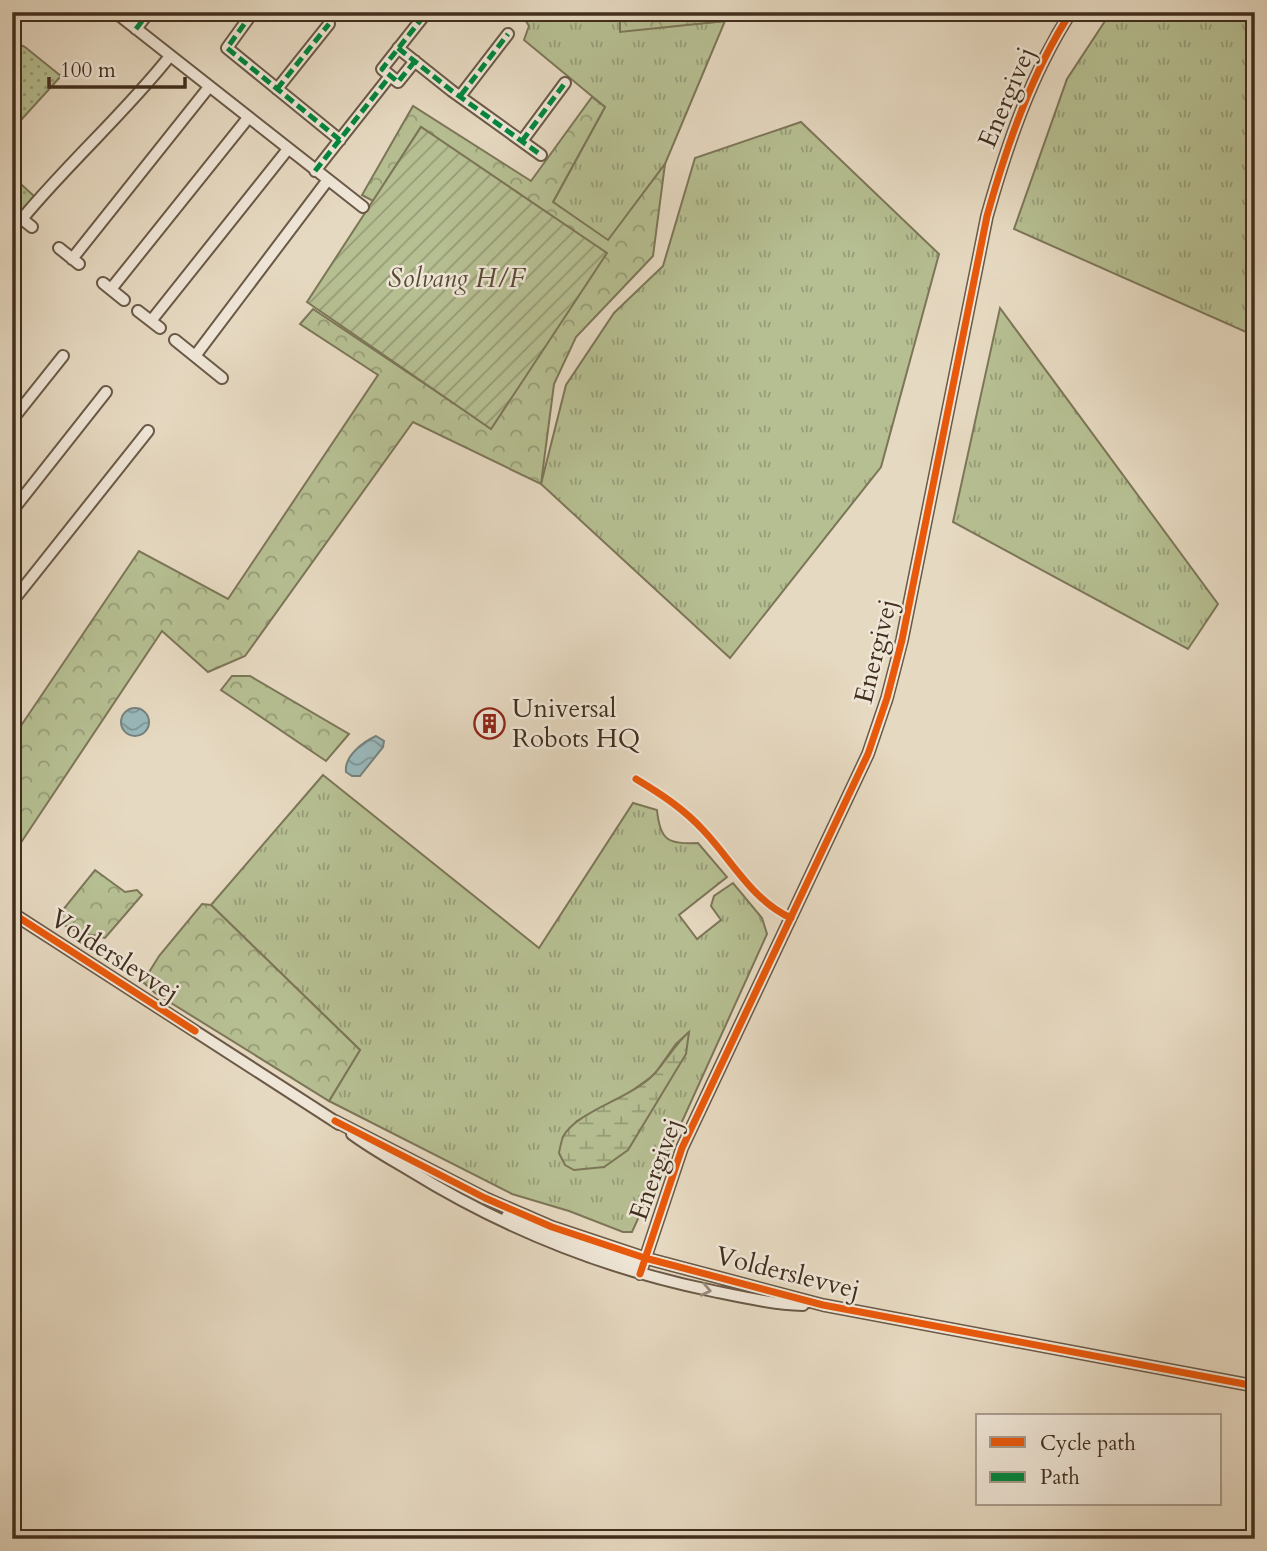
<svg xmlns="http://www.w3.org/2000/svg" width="1267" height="1551" viewBox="0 0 1267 1551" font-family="Cardo,serif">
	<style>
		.grass { fill: url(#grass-tufts); stroke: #7c7658; stroke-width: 2; fill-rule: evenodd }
		.forest { fill: url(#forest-crowns); stroke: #7c7658; stroke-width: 2 }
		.wetland { fill: url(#wetland-marsh); stroke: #7c7658; stroke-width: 2 }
		.park { fill: url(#park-dots); stroke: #7c7658; stroke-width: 2 }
		.garden { fill: url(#garden-furrows); stroke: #7c7658; stroke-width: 2 }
		.water { fill: url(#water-waves); stroke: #76817c; stroke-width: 2 }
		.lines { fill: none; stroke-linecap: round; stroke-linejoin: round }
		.minor-casing { stroke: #6a5947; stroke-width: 14 }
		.minor { stroke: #efe6d7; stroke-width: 10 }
		.quiet { stroke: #00873e; stroke-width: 5; stroke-dasharray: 10 5; stroke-linecap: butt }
		.cycleway-casing { stroke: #efe6d7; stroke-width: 11 }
		.cycleway { stroke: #e8590c; stroke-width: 7 }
		.oneway { stroke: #988a7a }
		.labels { text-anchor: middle; stroke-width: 5; stroke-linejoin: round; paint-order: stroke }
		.street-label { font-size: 26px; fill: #412e1e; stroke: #efe6d7 }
		.park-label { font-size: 26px; font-style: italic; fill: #584b35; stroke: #efe6d7 }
		.poi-label { font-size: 26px; fill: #412e1e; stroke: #efe6d7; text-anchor: start }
	</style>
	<defs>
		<pattern id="grass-tufts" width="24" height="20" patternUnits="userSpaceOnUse" patternTransform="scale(1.75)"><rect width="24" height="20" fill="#b6bf92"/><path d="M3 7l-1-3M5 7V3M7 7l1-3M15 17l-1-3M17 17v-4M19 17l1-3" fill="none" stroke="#969c77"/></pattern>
		<pattern id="forest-crowns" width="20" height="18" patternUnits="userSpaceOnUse" patternTransform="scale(1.75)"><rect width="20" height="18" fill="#b6bf92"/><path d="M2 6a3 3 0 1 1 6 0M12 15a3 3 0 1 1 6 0" fill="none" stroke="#969c77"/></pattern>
		<pattern id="wetland-marsh" width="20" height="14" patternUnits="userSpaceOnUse" patternTransform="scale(1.75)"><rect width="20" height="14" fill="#b6bf92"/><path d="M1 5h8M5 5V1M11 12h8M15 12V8" fill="none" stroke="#969c77"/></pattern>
		<pattern id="park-dots" width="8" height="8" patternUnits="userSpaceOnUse" patternTransform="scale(1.75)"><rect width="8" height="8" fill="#b6bf92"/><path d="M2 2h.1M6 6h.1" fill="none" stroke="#969c77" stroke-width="1.8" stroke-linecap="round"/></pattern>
		<pattern id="garden-furrows" width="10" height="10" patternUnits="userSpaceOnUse" patternTransform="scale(1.75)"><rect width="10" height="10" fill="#b6bf92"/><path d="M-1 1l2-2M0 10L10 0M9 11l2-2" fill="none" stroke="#969c77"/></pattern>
		<pattern id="water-waves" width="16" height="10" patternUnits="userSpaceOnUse" patternTransform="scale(1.75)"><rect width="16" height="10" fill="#99b8bb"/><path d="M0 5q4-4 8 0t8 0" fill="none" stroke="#7e9697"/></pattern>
	</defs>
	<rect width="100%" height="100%" fill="#e6d9c1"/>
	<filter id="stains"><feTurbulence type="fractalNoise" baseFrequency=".00286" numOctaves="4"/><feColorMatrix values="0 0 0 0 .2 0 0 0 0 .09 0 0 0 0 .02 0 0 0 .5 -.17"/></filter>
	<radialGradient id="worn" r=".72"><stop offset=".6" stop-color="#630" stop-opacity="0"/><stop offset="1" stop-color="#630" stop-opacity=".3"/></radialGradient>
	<path class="grass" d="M520,12H620V31L725,21L665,164L608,241L553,202L605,107L524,40L529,26Z
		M1111,12H1255V336L1014,229L1067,79Z
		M801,122L939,254L881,467L730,658L541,484L566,385L614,313L663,266L695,158Z
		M1000,308L1218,604L1188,649L953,522Z
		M323,775L539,948L633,803L657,810C660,841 668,844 698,843L727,877L679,915L697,939L721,920L711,906L714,896L733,883L762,918L767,934L632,1232H623L569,1211L512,1194L329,1101L360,1050L211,905ZM689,1032L604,1167L563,1137L577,1121L622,1098L654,1075L676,1044Z"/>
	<path class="forest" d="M620,12H727L725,21L620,32Z
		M592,97L605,107L553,202L608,240L665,164L653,256L576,337L554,384L541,484L413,422L245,656L208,672L162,631L12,856V739L139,551L228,599L378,375L300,324L313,309L491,428L606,253L421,127L373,201L362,195L413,106L531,181Z
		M232,676H250L349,734L326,761L221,690Z
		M95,870L125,892L137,890L142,895L105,938L78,932L58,922L62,911Z
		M202,904L211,905L360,1050L329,1101L155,993L143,982L159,956Z"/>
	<path class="wetland" d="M689,1032L686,1054L628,1150L604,1167L574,1170L565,1165L559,1153C560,1148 561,1142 563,1137C576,1111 633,1098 655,1073C667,1060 675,1044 689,1032Z"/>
	<path class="park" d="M19,44L25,47L61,76L12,130V52Z
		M12,176L34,196L17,218L12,215Z"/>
	<path class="garden" d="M421,127L607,253L491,429L307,302Z"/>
	<path class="water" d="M121 722a14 14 0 1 1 28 0a14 14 0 1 1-28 0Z
		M376,736L384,741L383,747L360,776H352L346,772C344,756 363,742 376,736Z"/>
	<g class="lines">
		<defs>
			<path id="minor" d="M115,12L363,207
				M253,12L227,48L340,140
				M136,29L149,12
				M398,48L452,91L541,155
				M415,61L398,82L382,69L427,12
				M277,89L329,24
				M461,95L508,34
				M522,141L565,83
				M315,171L390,76
				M32,227L22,219C69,162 124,114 170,56
				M59,248L79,264
				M72,259L209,87
				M103,283L124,300
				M111,289L248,118
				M138,311L160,328
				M151,321L288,149
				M175,340L222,378
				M195,356L327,181
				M12,420L63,356
				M12,511L106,392
				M12,602L148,431
				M12,913L339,1124
				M335,1121L485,1198L552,1227L645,1258L823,1305L1255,1386
				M352,1134C371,1148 391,1159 411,1171C505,1229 605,1269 713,1291C742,1297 773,1304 803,1305
				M507,1216L622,1260L638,1262L645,1258
				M640,1274L682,1148L868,754L887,698L902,640L987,216C1007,145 1031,74 1071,12"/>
		</defs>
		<use href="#minor" class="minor-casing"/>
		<use href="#minor" class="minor"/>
		<path class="quiet" d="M253,12L227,48L340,140
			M136,29L149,12
			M398,48L452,91L541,155
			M415,61L398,82L382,69L427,12
			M277,89L329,24
			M461,95L508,34
			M522,141L565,83
			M315,171L390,76"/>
		<defs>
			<path id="cycleway" d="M636,779C661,794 684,809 704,831C733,862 752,900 791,918
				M12,913L195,1031
				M335,1121L485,1198L552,1227L645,1258L823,1305L1255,1386
				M640,1274L682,1148L868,754L887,698L902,640L987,216C1007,145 1031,74 1071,12"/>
		</defs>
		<use href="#cycleway" class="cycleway-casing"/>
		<use href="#cycleway" class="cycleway"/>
	</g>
	<defs><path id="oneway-chevron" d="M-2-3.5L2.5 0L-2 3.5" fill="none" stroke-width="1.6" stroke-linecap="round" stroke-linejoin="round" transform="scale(1.75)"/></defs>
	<use class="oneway" href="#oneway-chevron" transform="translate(706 1290) rotate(12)"/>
	<defs>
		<symbol id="building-ring" viewBox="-11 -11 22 22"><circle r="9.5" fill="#efe6d7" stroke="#8f2418" stroke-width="1.5"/><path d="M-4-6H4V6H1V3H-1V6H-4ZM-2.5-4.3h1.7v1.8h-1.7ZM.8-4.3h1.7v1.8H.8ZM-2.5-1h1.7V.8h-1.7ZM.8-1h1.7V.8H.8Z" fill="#8f2418"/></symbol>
	</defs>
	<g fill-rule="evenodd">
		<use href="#building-ring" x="472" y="706" width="35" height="35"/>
	</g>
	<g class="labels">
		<g class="street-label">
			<text transform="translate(1006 97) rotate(-67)" y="9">Energivej</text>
			<text transform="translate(875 651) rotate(-76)" y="9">Energivej</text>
			<text transform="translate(115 955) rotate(33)" y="9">Volderslevvej</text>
			<text transform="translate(655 1169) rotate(-70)" y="9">Energivej</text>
			<text transform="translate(788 1272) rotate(14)" y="9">Volderslevvej</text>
		</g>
		<g class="park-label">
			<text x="457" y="287">Solvang H/F</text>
		</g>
		<g class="poi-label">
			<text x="512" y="717">Universal<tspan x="512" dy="30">Robots HQ</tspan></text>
		</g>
	</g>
	<rect width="1267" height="1551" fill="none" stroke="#e6d9c1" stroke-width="42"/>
	<rect x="14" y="14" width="1239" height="1523" fill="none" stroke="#412e1e" stroke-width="3.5"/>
	<rect x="21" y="21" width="1225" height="1509" fill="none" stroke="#412e1e" stroke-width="2"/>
	<rect x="976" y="1414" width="245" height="91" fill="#efe6d7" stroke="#a99c8d" stroke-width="2"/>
	<rect x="990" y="1437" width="35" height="10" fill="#e8590c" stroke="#a99c8d" stroke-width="2"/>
	<text x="1040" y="1450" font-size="21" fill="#412e1e">Cycle path</text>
	<rect x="990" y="1472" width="35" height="10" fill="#00873e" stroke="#a99c8d" stroke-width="2"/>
	<text x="1040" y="1484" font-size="21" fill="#412e1e">Path</text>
	<path d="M49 77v10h136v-10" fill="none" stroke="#412e1e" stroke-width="3.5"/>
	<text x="60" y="77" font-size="21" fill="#412e1e" stroke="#efe6d7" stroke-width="5" paint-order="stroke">100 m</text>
	<rect width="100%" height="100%" filter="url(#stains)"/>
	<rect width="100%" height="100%" fill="url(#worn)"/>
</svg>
